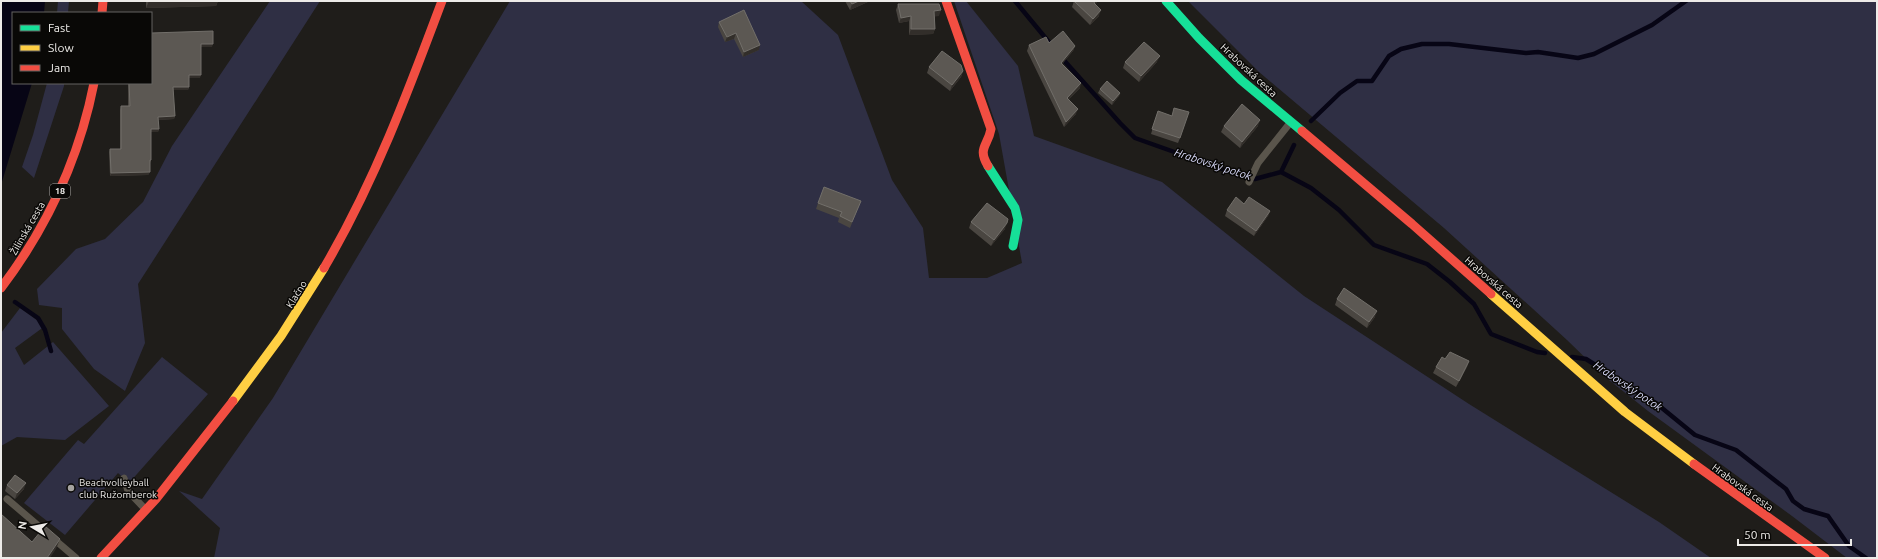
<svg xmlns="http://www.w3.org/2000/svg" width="1878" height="559" viewBox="0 0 1878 559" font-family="Ubuntu,sans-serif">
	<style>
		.green { fill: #2f2f44 }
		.water { fill: #070515 }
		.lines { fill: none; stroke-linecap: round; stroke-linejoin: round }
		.stream { stroke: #070515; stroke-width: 4.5 }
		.lane { stroke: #5a554c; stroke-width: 7 }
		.fast { stroke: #16e098; stroke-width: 9 }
		.slow { stroke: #ffcf43; stroke-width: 9 }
		.jam { stroke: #f24e42; stroke-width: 9 }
		.wall { fill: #4a4641 }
		.shaded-wall { fill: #322e2a }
		.building { fill: #5c5853; stroke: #726f6a }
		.poi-dot { fill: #a5a3a0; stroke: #090806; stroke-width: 1.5 }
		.labels { text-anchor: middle; stroke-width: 3; stroke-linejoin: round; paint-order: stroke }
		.shield { fill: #090806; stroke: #a9a7a4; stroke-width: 1 }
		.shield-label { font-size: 9px; font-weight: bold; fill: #edebe8 }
		.street-label { font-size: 10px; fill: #edebe8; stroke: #090806 }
		.poi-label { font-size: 10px; fill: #edebe8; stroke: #090806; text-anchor: start }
		.water-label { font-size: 11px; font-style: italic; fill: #dbdcfc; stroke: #090806 }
	</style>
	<rect width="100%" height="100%" fill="#1f1d1a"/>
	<path class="green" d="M58,1H69L68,13H57Z
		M270,1H320L138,284L145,343L125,391L94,369L62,329V308L39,305L37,289L76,249L105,239L143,202L172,146Z
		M510,1H801L838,35L892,180L923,228L929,278H987L1022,263L999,134L954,1H966L1018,66L1034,136L1162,182L1304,296L1469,404L1659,522L1711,558H214L220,528L179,491L202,499L273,398Z
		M1188,1H1877V558H1847L1792,516L1648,411L1604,376L1567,340L1444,228L1259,72Z
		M47,83H64V86L34,178L22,167L33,135Z
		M20,308L45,326L15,348L24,365L53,342L109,406L65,440L17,437L1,446V333Z
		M162,357L208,394L129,483L118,473L65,535L24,503L78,440L84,444Z"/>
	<path class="water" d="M1,1H45L44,13H13V83H32L1,185Z"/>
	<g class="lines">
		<path class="stream" d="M1015,1L1053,47
			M1061,57L1120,123L1135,138L1239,175L1255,179L1281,172L1311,188L1339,210L1374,245L1427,264L1450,282L1474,304L1491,334L1537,352L1545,353
			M1311,121L1340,93L1357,81H1372L1389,56L1401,49L1422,44H1449L1526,53L1538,52L1578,58L1594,54L1652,25L1686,1
			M1281,172L1294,145
			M15,302L38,318L45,330L51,351
			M1572,357L1586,359L1657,404L1695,435L1736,450L1786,489L1793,501L1804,509L1828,516L1849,546L1866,558"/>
		<path class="lane" d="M1249,182L1258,163L1290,123
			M124,478L128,491L145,509
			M7,499L76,558"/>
		<path class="fast" d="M1166,1L1199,38L1241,80L1302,131
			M988,166L1015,208L1018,220L1013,246"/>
		<path class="slow" d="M1491,294L1625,412L1694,464
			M233,401L281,336L324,268"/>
		<path class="jam" d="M946,1L991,129C988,146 977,148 988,166
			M102,13L103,1
			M1302,131L1412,224L1491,294
			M324,268C374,183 408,92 442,1
			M1,288C48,226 79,159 94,83
			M1694,464L1825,558
			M101,558L156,499L233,401"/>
	</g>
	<path class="wall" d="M146,1H218L216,6L146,8Z
		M845,1H870L850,10Z
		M1074,1H1098L1095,4L1099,16L1090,25L1072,7Z
		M898,4L939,16H935V29L933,34L909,35V21L899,23L896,10Z
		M719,22L759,50L743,57L734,39L725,42L718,27Z
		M151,33L212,47H201L200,78H189V87L188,90H173L175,116L174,119L158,120L159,129L158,132H151V160L150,163V172L148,175L110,176L109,152L110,149H120V110L121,106H128V83H151Z
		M1029,45L1075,46L1073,51L1062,64L1080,88L1069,99L1076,114L1064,127L1027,51Z
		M1125,62H1157L1139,82L1123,68Z
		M929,67L963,71L961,77L950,91L927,73Z
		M1100,89L1120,93L1119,96L1112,105L1098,93Z
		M1158,111L1180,138L1178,143L1151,134Z
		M1224,126H1258L1240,148L1221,132Z
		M861,201L850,228L838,222L839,218L816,209L818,203Z
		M1244,204L1270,211L1268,216L1254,236L1225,216L1227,210Z
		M971,222L1005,229L991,246L969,228Z
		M1337,299L1375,317L1367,328L1335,305Z
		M1445,359L1469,361L1467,367L1456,387L1433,373L1436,367Z
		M7,485L24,489L15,499L5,491Z"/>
	<path class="shaded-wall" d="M149,1H218L216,6L146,8Z
		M859,1H870L850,10L852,4Z
		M1095,1H1098L1091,8L1094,3Z
		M941,10L939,16L932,17L934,11Z
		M1101,10L1099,16L1090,25L1093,19Z
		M911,16L909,21L899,23L901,18Z
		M911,29H935L933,34L909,35Z
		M736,33L734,39L725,42L727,37Z
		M201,44H213L212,47H200Z
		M760,45L759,50L743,57L744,52Z
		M1075,46L1073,51L1059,68L1061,63Z
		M1160,56L1157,62L1139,82L1141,76Z
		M963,71L961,77L950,91L952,85Z
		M189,75H201L200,78H188Z
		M1081,83L1080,88L1065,103L1067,98Z
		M173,87H189L188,90H172Z
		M1120,93L1119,96L1112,105L1113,101Z
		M1078,109L1076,114L1064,127L1066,122Z
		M175,116L174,119L157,120L158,117Z
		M1260,120L1258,126L1240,148L1242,142Z
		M151,129H159L158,132H150Z
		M150,172L148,175L110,176L111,173Z
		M1270,211L1268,216L1254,236L1256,231Z
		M1007,223L1005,229L991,246L994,240Z
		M1377,311L1375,317L1367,328L1369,322Z
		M1469,361L1467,367L1456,387Z
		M26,483L24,489L15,499L17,493Z
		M60,539L56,549L50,558H47Z"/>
	<path class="building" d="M850,1H859L852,4Z
		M1074,1H1095L1094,3L1101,10L1093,19Z
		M898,4H939L941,10L934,11L935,29H911V16L901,18Z
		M744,10L760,45L744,52L736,33L727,37L719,22Z
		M213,31V44H201V75H189V87H173L175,116L158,117L159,129H151V160H150V172L111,173L110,149H121V106H130L129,83H151V33Z
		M1063,31L1075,46L1061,63L1081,83L1067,98L1078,109L1066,122L1029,45L1046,37L1049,43Z
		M1144,42L1160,56L1141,76L1125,62Z
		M942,51L961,65L963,71L952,85L929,67Z
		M1107,81L1120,93L1113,101L1100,89Z
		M1242,104L1260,120L1242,142L1224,126Z
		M1174,108L1189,112L1180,138L1152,129L1158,111L1172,116Z
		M824,187L861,201L852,222L840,216L842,212L818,203Z
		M1236,197L1244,204L1249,197L1270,211L1256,231L1227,210Z
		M987,203L1008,219L1007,223L994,240L971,222Z
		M1344,288L1377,311L1369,322L1337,299Z
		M1450,352L1469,361L1459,381L1436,367L1442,357L1445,359Z
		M15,475L26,483L17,493L7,485Z
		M1,514L32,542L45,526L60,539L47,558H1Z"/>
	<circle class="poi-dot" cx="71" cy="488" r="4"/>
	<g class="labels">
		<rect class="shield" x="50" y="184" width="20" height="14" rx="3"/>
		<g class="shield-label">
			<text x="60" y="194">18</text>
		</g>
		<g class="street-label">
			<text transform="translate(1249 70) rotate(43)" y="4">Hrabovská cesta</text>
			<text transform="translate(27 228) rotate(-60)" y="4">Žilinská cesta</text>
			<text transform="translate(1494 282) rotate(41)" y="4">Hrabovská cesta</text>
			<text transform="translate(296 294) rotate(-58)" y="4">Klačno</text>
			<text transform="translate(1743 487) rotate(36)" y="4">Hrabovská cesta</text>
		</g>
		<g class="poi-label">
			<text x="79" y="486">Beachvolleyball<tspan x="79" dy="12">club Ružomberok</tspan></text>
		</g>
		<g class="water-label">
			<text transform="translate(1213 164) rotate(18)" y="4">Hrabovský potok</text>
			<text transform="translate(1628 386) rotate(34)" y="4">Hrabovský potok</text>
		</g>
	</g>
	<rect width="1878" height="559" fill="none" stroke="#edebe8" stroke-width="4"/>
	<rect x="12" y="12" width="140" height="72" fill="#090806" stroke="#646360"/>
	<rect x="20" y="25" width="20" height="6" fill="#16e098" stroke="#646360"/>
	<text x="48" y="32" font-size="12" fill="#edebe8">Fast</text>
	<rect x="20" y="45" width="20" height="6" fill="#ffcf43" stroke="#646360"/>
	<text x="48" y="52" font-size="12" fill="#edebe8">Slow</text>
	<rect x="20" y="65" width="20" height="6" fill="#f24e42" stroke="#646360"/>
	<text x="48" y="72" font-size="12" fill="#edebe8">Jam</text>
	<g transform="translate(32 527) rotate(280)" stroke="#090806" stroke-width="3" paint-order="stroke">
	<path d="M0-3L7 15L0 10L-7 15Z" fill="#edebe8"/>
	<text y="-6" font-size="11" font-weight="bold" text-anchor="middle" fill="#edebe8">N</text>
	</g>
	<path d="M1738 539v6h113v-6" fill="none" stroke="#edebe8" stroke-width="2"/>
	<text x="1744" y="539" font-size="12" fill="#edebe8" stroke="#090806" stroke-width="3" paint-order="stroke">50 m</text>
</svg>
